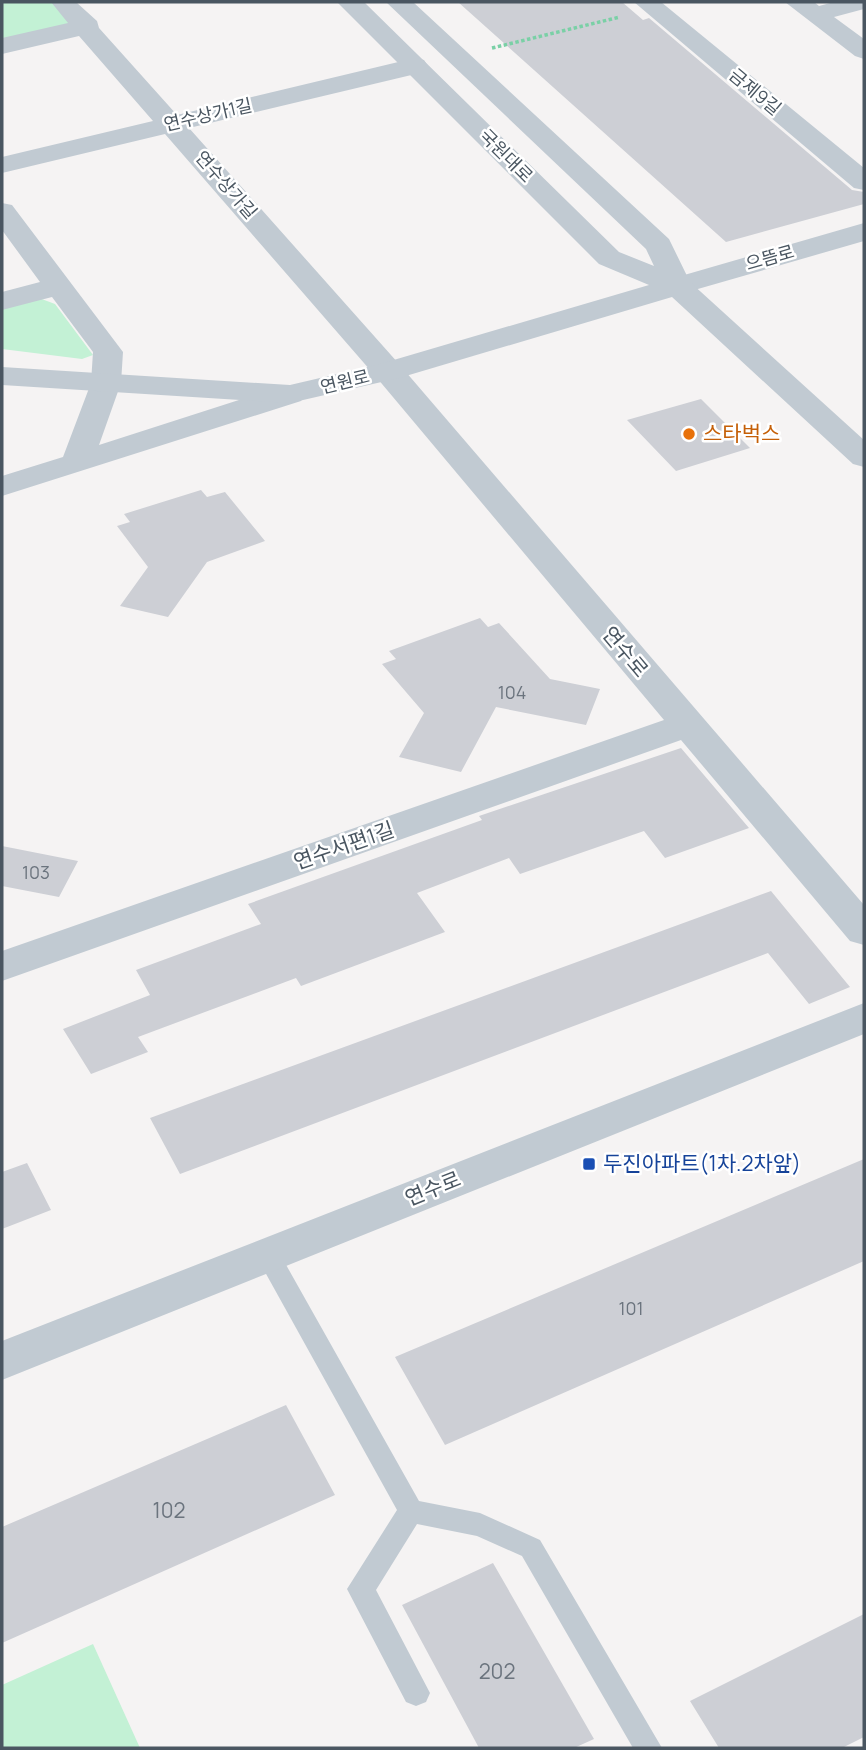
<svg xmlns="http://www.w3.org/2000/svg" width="866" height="1750" viewBox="0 0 866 1750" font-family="Manrope,'Noto Sans KR',sans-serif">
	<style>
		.green { fill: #c3f1d5 }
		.building { fill: #cdcfd5 }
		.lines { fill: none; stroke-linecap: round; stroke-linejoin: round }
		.path { stroke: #7ad0a6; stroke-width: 3.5; stroke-dasharray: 3.5 2.5; stroke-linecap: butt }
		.service { fill: #c1cad2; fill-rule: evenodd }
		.minor { fill: #c1cad2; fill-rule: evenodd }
		.tertiary { fill: #c1cad2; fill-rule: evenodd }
		.food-dot { fill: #e8710a; stroke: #fff; stroke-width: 2.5 }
		.transit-dot { fill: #1a4fb4; stroke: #fff; stroke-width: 2.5 }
		.labels { text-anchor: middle; stroke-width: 5; stroke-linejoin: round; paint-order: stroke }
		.far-street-label { font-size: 18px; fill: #4a5661; stroke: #fff }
		.number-label { font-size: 18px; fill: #6b747e }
		.food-label { font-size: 21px; fill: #c56008; stroke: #fff; text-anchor: start }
		.street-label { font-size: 21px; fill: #4a5661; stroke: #fff }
		.transit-label { font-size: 21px; fill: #164399; stroke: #fff; text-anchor: start }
		.near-number-label { font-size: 21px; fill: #6b747e }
	</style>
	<rect width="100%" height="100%" fill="#f5f3f3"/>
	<path class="green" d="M2,2H53L74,25L2,41Z
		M39,298L55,304L93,355L82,359L2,349V308Z
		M93,1644L140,1748H2V1685Z"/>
	<path class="building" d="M458,2H622L643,20L649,18L852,190L864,192V204L726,242Z
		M701,399L750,448L676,471L627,420Z
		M201,490L207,497L225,492L265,541L207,562L168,617L120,606L148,567L117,526L130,522L124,514Z
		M480,618L488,627L499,623L550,679L600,689L586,725L496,707L461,772L399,757L424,713L382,664L396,659L389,651Z
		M681,748L749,828L665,858L644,831L520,874L509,858L417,893L445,932L301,986L296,978L138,1037L148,1052L91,1074L63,1029L150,995L136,970L261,924L248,904L482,820L479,816Z
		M2,846L78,861L59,897L2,886Z
		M771,891L850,987L809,1004L768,953L180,1174L150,1118Z
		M864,1159V1261L445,1445L395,1357Z
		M27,1163L51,1210L2,1229V1172Z
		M286,1405L335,1495L2,1643V1527Z
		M493,1563L594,1739L574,1748H479L402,1605Z
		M864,1614V1737L842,1748H719L690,1701Z"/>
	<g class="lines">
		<path class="path" d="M492,48L620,17"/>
		<path class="service" d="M267,1244L276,1247L419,1501L480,1513L540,1540L662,1748H633L522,1556L477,1536L417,1524L376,1590L430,1693L426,1702L416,1706L406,1702L347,1589L397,1510L255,1254L258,1247Z"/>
		<path class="minor" d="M51,2H76L97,21L99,28L177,115L415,58L424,60L428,66L424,72L189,128L399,364L864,905V945L850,941L681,740L2,981V951L664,720L377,378L165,134L2,173V157L153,121L79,36L2,54V38L68,23Z
			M634,2H661L864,168V190L854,188Z
			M785,2H814L819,6L834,2H864V9L834,17L864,39V59L855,56Z
			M2,203L12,205L123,352L121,383L99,445L279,387L290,385L301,387L306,394L301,401L2,496V476L63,457L91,383L93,352L52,297L2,310V292L40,282L2,230Z
			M864,223V241L677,295L667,292L662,286L667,280Z
			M864,1003V1034L2,1380V1341Z"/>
		<path class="tertiary" d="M337,2H364L619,252L654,266L646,249L386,2H413L669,239L690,282L864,440V467L853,464L672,297L399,378L290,403L2,385V367L290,385L380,364L649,285L599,264Z"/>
	</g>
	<circle class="food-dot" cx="689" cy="434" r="7"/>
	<rect class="transit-dot" x="582" y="1157" width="14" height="14" rx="3.5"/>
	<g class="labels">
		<g class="far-street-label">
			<text transform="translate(755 92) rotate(40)" y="6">금제9길</text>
			<text transform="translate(208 115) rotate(-13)" y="6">연수상가1길</text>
			<text transform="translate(506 156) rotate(45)" y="6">국원대로</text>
			<text transform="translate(226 185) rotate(49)" y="6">연수상가길</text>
			<text transform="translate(770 258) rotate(-16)" y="6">으뜸로</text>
			<text transform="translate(345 382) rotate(-14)" y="6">연원로</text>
		</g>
		<g class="number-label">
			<text x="512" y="699">104</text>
			<text x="36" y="879">103</text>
			<text x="631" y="1315">101</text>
		</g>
		<g class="food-label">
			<text x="703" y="441">스타벅스</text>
		</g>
		<g class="street-label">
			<text transform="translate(625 652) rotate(50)" y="7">연수로</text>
			<text transform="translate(344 846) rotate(-19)" y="7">연수서편1길</text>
			<text transform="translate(433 1189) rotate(-22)" y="7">연수로</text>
		</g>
		<g class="transit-label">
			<text x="603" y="1171">두진아파트(1차.2차앞)</text>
		</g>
		<g class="near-number-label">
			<text x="169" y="1518">102</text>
			<text x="497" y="1679">202</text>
		</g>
	</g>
	<rect width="866" height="1750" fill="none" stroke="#4a5661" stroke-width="7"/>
</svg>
